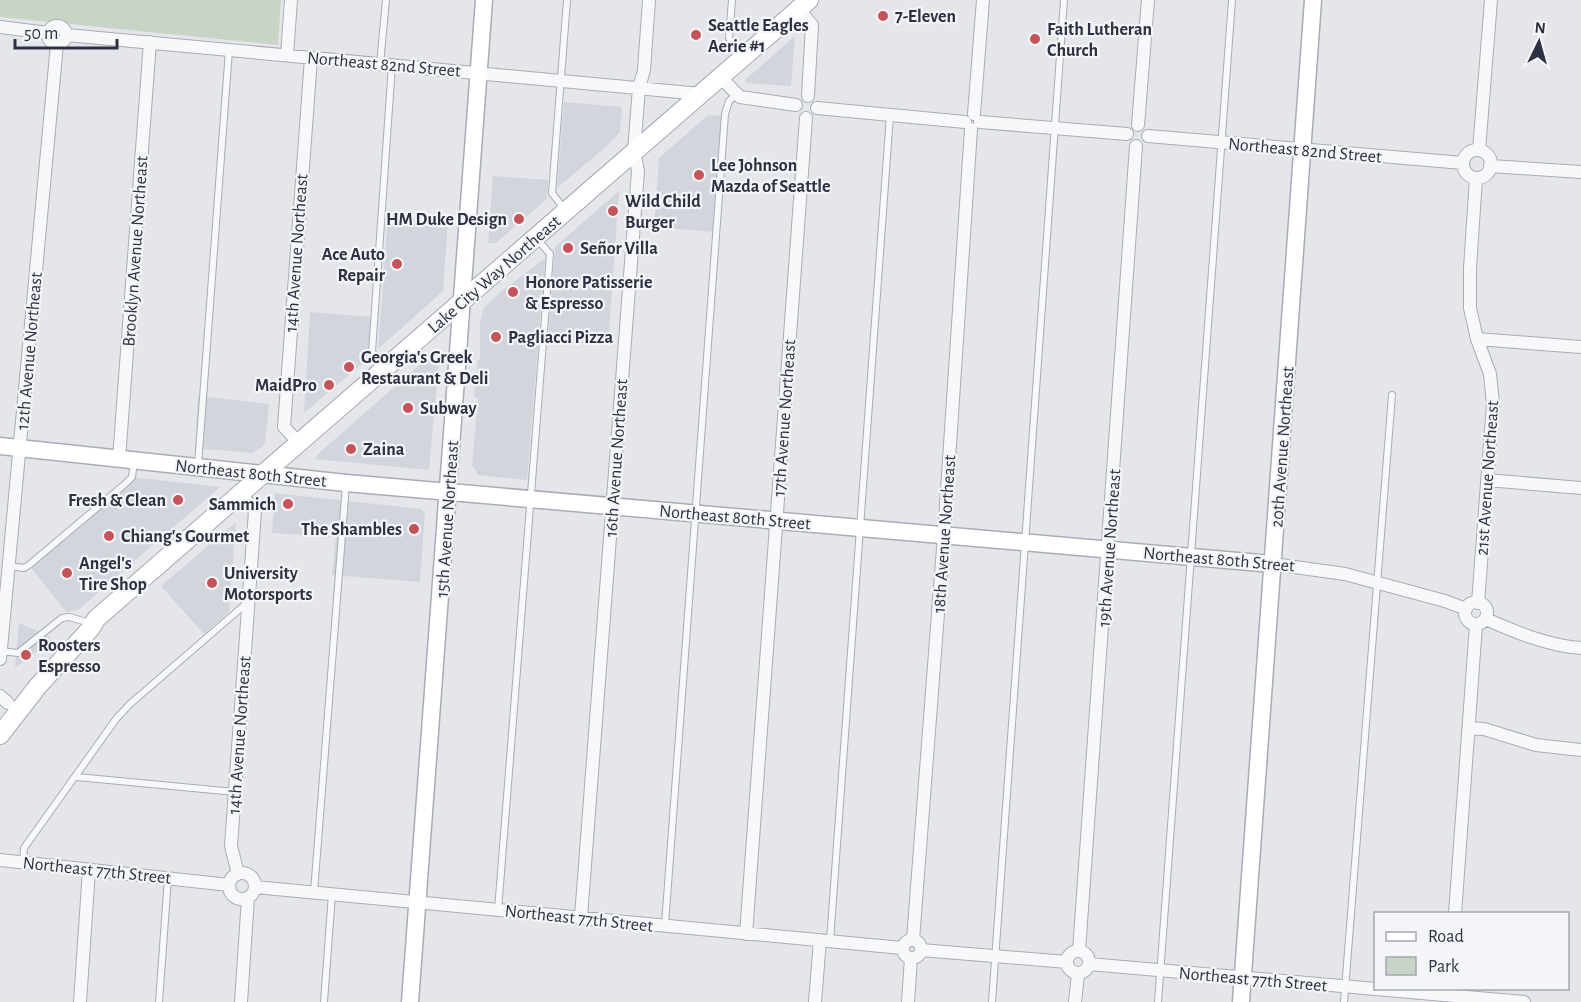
<svg xmlns="http://www.w3.org/2000/svg" width="1581" height="1002" viewBox="0 0 1581 1002" font-family="'Alegreya Sans',sans-serif">
	<style>
		.built { fill: #d3d5dd }
		.green { fill: #c8d4c6 }
		.lines { fill: none; stroke-linecap: round; stroke-linejoin: round }
		.lane-casing { stroke: #a9acb5; stroke-width: 8 }
		.street-casing { stroke: #a9acb5; stroke-width: 14 }
		.secondary-casing { stroke: #a9acb5; stroke-width: 19 }
		.primary-casing { stroke: #a5aab6; stroke-width: 20 }
		.lane { stroke: #f7f8fa; stroke-width: 6 }
		.street { stroke: #f7f8fa; stroke-width: 12 }
		.secondary { stroke: #fff; stroke-width: 16 }
		.primary { stroke: #fff; stroke-width: 18 }
		.poi-dot { fill: #c55459; stroke: #f4f5f8; stroke-width: 2 }
		.labels { text-anchor: middle; stroke-width: 4.5; stroke-linejoin: round; paint-order: stroke }
		.poi-label { font-size: 18px; font-weight: bold; fill: #2d3242; stroke: #f4f5f8; text-anchor: start }
		.street-label { font-size: 18px; fill: #2d3242; stroke: #f4f5f8 }
	</style>
	<rect width="100%" height="100%" fill="#e4e6eb"/>
	<path class="built" d="M795,36L791,86L747,83L745,80Z
		M564,102L622,107L620,132L607,146L557,188Z
		M708,115L723,116L715,232L654,227L659,158Z
		M493,176L548,180L547,199L496,243H488Z
		M619,191L608,345L548,340L555,247Z
		M388,215L448,220L443,291L378,349Z
		M545,258L527,480L478,475L472,465L478,398L474,397L478,360L480,359V323L484,308L497,295Z
		M310,312L373,317L370,357L304,413Z
		M437,353L439,358L429,470L315,459L318,454L432,354Z
		M198,396L269,404L265,442L262,447L253,453L195,448Z
		M132,477L220,487L78,610L66,612L29,565Z
		M275,493L421,509L425,513L420,582L332,575L336,537L272,533Z
		M236,522L229,612L204,634L161,586Z
		M19,623L51,637L34,654L15,668Z"/>
	<path class="green" d="M0,0H281L278,45L0,17Z"/>
	<g class="lines">
		<defs>
			<path id="lane" d="M732,0L729,38L742,55
				M380,64L386,0
				M565,210L552,193L567,0
				M384,365L372,352L392,65
				M198,465L229,50
				M9,566L24,568L29,565L125,484L132,477L134,461
				M1,651L18,653L62,618L69,617L87,622
				M77,777L235,792
				M23,862L24,848L116,719L130,704L248,602
				M314,892L346,484
				M498,910L550,254L536,238
				M665,925L725,114L729,101L736,95
				M830,941L890,115
				M159,1002L168,878
				M324,1002L332,894
				M992,1002L1064,0
				M1158,1002L1232,0
				M1344,1002L1392,395"/>
			<path id="street" d="M798,9L812,25L808,96
				M48 35a9 9 0 1 1 18 0a9 9 0 1 1-18 0Z
				M0,27L48,33
				M67,35L701,94
				M287,55L291,0
				M719,76L740,97L796,105
				M817,108L965,122
				M974,114L983,0
				M980,122L1127,134
				M1138,125L1148,0
				M1148,136L1463,163
				M1479,150L1491,0
				M1463 164a14 14 0 1 1 28 0a14 14 0 1 1-28 0Z
				M1490,166L1581,172
				M1476,178L1470,268V308L1477,339L1490,374L1493,404L1478,603
				M1477,339L1581,347
				M299,443L284,427L311,58
				M119,459L150,42
				M1487,480L1581,488
				M1273,564L1345,574L1445,601L1466,609
				M1465 613a11 11 0 1 1 22 0a11 11 0 1 1-22 0Z
				M1486,619C1515,632 1549,646 1581,648
				M0,659L57,44
				M0,696L8,703
				M1469,728L1484,729L1536,745L1581,750
				M0,860L229,885
				M229 886a13 13 0 1 1 26 0a13 13 0 1 1-26 0Z
				M238,874L231,846L255,511L241,494
				M255,887L902,948
				M1455,914L1476,625
				M581,917L638,171L634,151L639,88L644,70L649,0
				M746,934L806,118
				M903 949a9 9 0 1 1 18 0a9 9 0 1 1-18 0Z
				M913,940L944,535L971,129
				M921,950L1067,962
				M1067 962a11 11 0 1 1 22 0a11 11 0 1 1-22 0Z
				M1079,951L1136,146
				M1089,964L1524,1002
				M80,1002L89,870
				M241,1002L248,898
				M815,1002L820,940
				M908,1002L911,958
				M1075,1002L1078,974"/>
			<path id="secondary" d="M0,446L346,483L1273,564
				M410,1002L484,0
				M1241,1002L1313,0"/>
			<path id="primary" d="M0,735L38,686L91,628L96,619L809,0"/>
		</defs>
		<use href="#lane" class="lane-casing"/>
		<use href="#street" class="street-casing"/>
		<use href="#secondary" class="secondary-casing"/>
		<use href="#primary" class="primary-casing"/>
		<use href="#lane" class="lane"/>
		<use href="#street" class="street"/>
		<use href="#secondary" class="secondary"/>
		<use href="#primary" class="primary"/>
	</g>
	<g class="poi-dot">
		<circle cx="883" cy="16" r="6"/>
		<circle cx="696" cy="35" r="6"/>
		<circle cx="1035" cy="39" r="6"/>
		<circle cx="699" cy="175" r="6"/>
		<circle cx="613" cy="211" r="6"/>
		<circle cx="519" cy="219" r="6"/>
		<circle cx="568" cy="248" r="6"/>
		<circle cx="397" cy="264" r="6"/>
		<circle cx="513" cy="292" r="6"/>
		<circle cx="496" cy="337" r="6"/>
		<circle cx="349" cy="367" r="6"/>
		<circle cx="329" cy="385" r="6"/>
		<circle cx="408" cy="408" r="6"/>
		<circle cx="351" cy="449" r="6"/>
		<circle cx="178" cy="500" r="6"/>
		<circle cx="288" cy="504" r="6"/>
		<circle cx="414" cy="529" r="6"/>
		<circle cx="109" cy="536" r="6"/>
		<circle cx="67" cy="573" r="6"/>
		<circle cx="212" cy="583" r="6"/>
		<circle cx="26" cy="655" r="6"/>
	</g>
	<g class="labels">
		<g class="poi-label">
			<text x="895" y="22">7-Eleven</text>
			<text x="708" y="31">Seattle Eagles<tspan x="708" dy="21">Aerie #1</tspan></text>
			<text x="1047" y="35">Faith Lutheran<tspan x="1047" dy="21">Church</tspan></text>
			<text x="711" y="171">Lee Johnson<tspan x="711" dy="21">Mazda of Seattle</tspan></text>
			<text x="625" y="207">Wild Child<tspan x="625" dy="21">Burger</tspan></text>
			<text x="507" y="225" text-anchor="end">HM Duke Design</text>
			<text x="580" y="254">Señor Villa</text>
			<text x="385" y="260" text-anchor="end">Ace Auto<tspan x="385" dy="21">Repair</tspan></text>
			<text x="525" y="288">Honore Patisserie<tspan x="525" dy="21">&amp; Espresso</tspan></text>
			<text x="508" y="343">Pagliacci Pizza</text>
			<text x="361" y="363">Georgia's Greek<tspan x="361" dy="21">Restaurant &amp; Deli</tspan></text>
			<text x="317" y="391" text-anchor="end">MaidPro</text>
			<text x="420" y="414">Subway</text>
			<text x="363" y="455">Zaina</text>
			<text x="166" y="506" text-anchor="end">Fresh &amp; Clean</text>
			<text x="276" y="510" text-anchor="end">Sammich</text>
			<text x="402" y="535" text-anchor="end">The Shambles</text>
			<text x="121" y="542">Chiang's Gourmet</text>
			<text x="79" y="569">Angel's<tspan x="79" dy="21">Tire Shop</tspan></text>
			<text x="224" y="579">University<tspan x="224" dy="21">Motorsports</tspan></text>
			<text x="38" y="651">Roosters<tspan x="38" dy="21">Espresso</tspan></text>
		</g>
		<g class="street-label">
			<text transform="translate(384 64) rotate(5)" y="6">Northeast 82nd Street</text>
			<text transform="translate(1305 150) rotate(5)" y="6">Northeast 82nd Street</text>
			<text transform="translate(135 251) rotate(-86)" y="6">Brooklyn Avenue Northeast</text>
			<text transform="translate(296 253) rotate(-86)" y="6">14th Avenue Northeast</text>
			<text transform="translate(494 274) rotate(-41)" y="6">Lake City Way Northeast</text>
			<text transform="translate(29 351) rotate(-85)" y="6">12th Avenue Northeast</text>
			<text transform="translate(784 418) rotate(-86)" y="6">17th Avenue Northeast</text>
			<text transform="translate(1282 447) rotate(-86)" y="6">20th Avenue Northeast</text>
			<text transform="translate(616 458) rotate(-86)" y="6">16th Avenue Northeast</text>
			<text transform="translate(251 473) rotate(6)" y="6">Northeast 80th Street</text>
			<text transform="translate(1487 478) rotate(-86)" y="6">21st Avenue Northeast</text>
			<text transform="translate(735 517) rotate(5)" y="6">Northeast 80th Street</text>
			<text transform="translate(447 519) rotate(-86)" y="6">15th Avenue Northeast</text>
			<text transform="translate(944 534) rotate(-86)" y="6">18th Avenue Northeast</text>
			<text transform="translate(1109 548) rotate(-86)" y="6">19th Avenue Northeast</text>
			<text transform="translate(1219 559) rotate(5)" y="6">Northeast 80th Street</text>
			<text transform="translate(239 735) rotate(-86)" y="6">14th Avenue Northeast</text>
			<text transform="translate(97 870) rotate(6)" y="6">Northeast 77th Street</text>
			<text transform="translate(579 918) rotate(6)" y="6">Northeast 77th Street</text>
			<text transform="translate(1253 979) rotate(5)" y="6">Northeast 77th Street</text>
		</g>
	</g>
	<rect x="1374" y="912" width="195" height="78" fill="#f4f5f8" stroke="#a4a7af" stroke-width="1.5"/>
	<rect x="1386" y="932" width="30" height="9" fill="#ffffff" stroke="#a4a7af" stroke-width="1.5"/>
	<text x="1428" y="942" font-size="18" fill="#2d3242">Road</text>
	<rect x="1386" y="957" width="30" height="18" fill="#c8d4c6" stroke="#a4a7af" stroke-width="1.5"/>
	<text x="1428" y="972" font-size="18" fill="#2d3242">Park</text>
	<g transform="translate(1539 42) rotate(5)" stroke="#f4f5f8" stroke-width="4.5" paint-order="stroke">
	<path d="M0-4.5L10 22L0 15L-10 22Z" fill="#2d3242"/>
	<text y="-9" font-size="16" font-weight="bold" text-anchor="middle" fill="#2d3242">N</text>
	</g>
	<path d="M15 39v9h102v-9" fill="none" stroke="#2d3242" stroke-width="3"/>
	<text x="24" y="39" font-size="18" fill="#2d3242" stroke="#f4f5f8" stroke-width="4.5" paint-order="stroke">50 m</text>
</svg>
